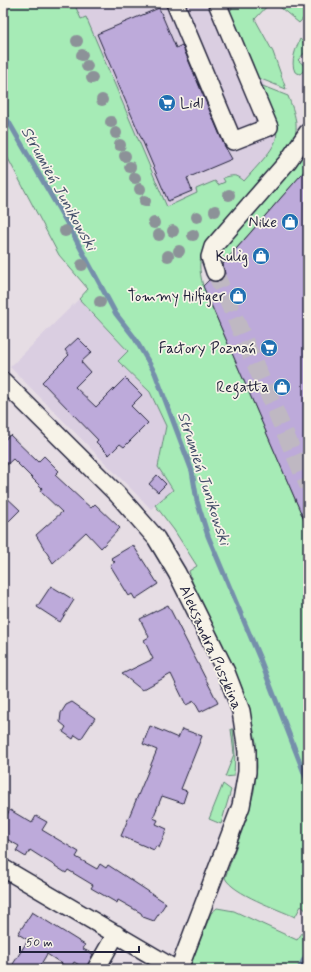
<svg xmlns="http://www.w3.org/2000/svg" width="311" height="972" viewBox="0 0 311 972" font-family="Mynerve,sans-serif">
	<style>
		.built { fill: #dacee1 }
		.green { fill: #a6ebb6; stroke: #648678 }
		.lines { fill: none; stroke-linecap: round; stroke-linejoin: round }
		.stream { stroke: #748fab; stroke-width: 5 }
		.building { fill: #bdaada; stroke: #22223b }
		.minor-tunnel { stroke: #bfb8c2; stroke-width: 17; stroke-dasharray: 17 8; stroke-linecap: butt }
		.minor-casing { stroke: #22223b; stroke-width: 20 }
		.minor { stroke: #f7f3e8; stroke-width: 17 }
		.tree { fill: #8c9298 }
		.labels { text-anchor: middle; stroke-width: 3.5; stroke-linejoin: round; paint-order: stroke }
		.poi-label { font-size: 15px; fill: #22223b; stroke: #f7f3e8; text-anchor: end }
		.street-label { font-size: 15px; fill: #22223b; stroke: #f7f3e8 }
		.water-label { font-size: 16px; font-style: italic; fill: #444f6a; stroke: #f7f3e8 }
	</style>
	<rect width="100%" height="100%" fill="#e6dde4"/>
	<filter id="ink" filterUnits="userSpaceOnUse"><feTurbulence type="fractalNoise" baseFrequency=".025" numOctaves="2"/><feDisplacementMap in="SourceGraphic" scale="8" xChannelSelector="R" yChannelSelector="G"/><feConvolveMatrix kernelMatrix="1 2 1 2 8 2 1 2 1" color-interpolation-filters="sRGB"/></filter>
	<g filter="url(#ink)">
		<path class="built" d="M58,3H234L285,140L171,268Z
			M79,299L128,351L118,361L150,392L166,426L158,467L173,490L151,509L10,367Z"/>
		<path class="green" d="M3,3H74L81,19L86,17L167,207L197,193L196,189L215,181L218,185L225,182L223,178C232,175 237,174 244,181C285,135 284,142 260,85L288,96C295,114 300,127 292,145L205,244C198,259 199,270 203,286L308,529V912L301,906L295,917C278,909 233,894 225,878L248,814L254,791L257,767L256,742L249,706L240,683L194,588L189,571L197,566L174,530L155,505L173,490L158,467L166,426L150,392L118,361L128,351L79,299L88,289L59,255L3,149Z
			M230,3H270L255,19L273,52L286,89L256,77L228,11L232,9Z
			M275,3H300L299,5L308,13L299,23Z
			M300,39L308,46V49L298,60L307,68L300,74L295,72C290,62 296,48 300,39Z
			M308,147V167L226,260L222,256L221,250Z
			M231,729H233L235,754L234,776L225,777L234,754Z
			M223,784L231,790L221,824L209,819Z
			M217,908L234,911L297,940L308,925V969H189L211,913Z"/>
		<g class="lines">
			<path class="stream" d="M3,112L67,223L116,314L134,337L155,373L192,471L197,501L208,536L260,659L308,783
				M299,969L308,952"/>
		</g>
		<path class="building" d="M159,8L176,48L182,45L224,145L232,159L187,178L192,191L168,201L97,34Z
			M308,167V529L203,286L209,280L213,282L222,279L225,274L223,264Z
			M78,338L92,352L81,362L90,372L75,387L96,407L125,378L142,395L131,406L148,423L124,447L120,444L109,455L96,442L98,440L42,382L69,355L65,350Z
			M10,435L38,462L44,456L59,471L55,475L83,501L91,508L95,504L120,528L101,548L86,532L53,563L36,535L62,512L40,491L42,488L13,459L3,468V441Z
			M157,475L166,484L158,492L149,484Z
			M3,494L20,510L3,527Z
			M133,545L158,584L135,599L132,594L129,596L110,565L115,562L111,558Z
			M51,586L74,600L60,622L37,607Z
			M168,605L218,703L200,712L194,701L186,705L171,674L142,690L122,674L153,659L144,640L149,637L140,619Z
			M72,702L95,718L81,739L75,735L73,739L63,732L66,727L60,722L61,713L66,705Z
			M150,726L178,738L182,729L202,736L181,789L187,791L183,803L162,796L153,818L158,820L156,824L167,829L159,848L156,846L154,850L121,836L157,750L143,744Z
			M10,810L32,823L36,816L47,822L42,830L79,852L76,857L97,869L100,864L106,868L108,865L166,903L154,921L143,917L141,913L118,900L117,903L91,888L93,885L68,870L66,873L30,850L26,857L16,851L19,846L3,837V821Z
			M32,912L85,945L83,949L93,954L86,969L74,962L70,969L47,954L38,969H10L28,940L18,934Z"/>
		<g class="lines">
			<path class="minor-tunnel" d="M215,272L308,486"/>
			<defs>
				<path id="minor" d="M175,3L233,141L269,127L217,3
					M215,272L210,257L213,247L288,161L308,132
					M3,381L118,495L156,538L177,573L193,605L226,672L241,711L247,751V772L241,806L179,969
					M3,868L175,969
					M96,969L116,934"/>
			</defs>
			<use href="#minor" class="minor-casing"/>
			<use href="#minor" class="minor"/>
		</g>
		<g class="tree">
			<circle cx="77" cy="41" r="6"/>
			<circle cx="82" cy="55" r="6"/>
			<circle cx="87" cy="66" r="6"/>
			<circle cx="92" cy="78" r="6"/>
			<circle cx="102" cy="100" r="6"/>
			<circle cx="111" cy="122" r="6"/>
			<circle cx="116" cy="133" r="6"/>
			<circle cx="120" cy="145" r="6"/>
			<circle cx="125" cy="156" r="6"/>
			<circle cx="130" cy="167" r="6"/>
			<circle cx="135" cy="178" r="6"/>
			<circle cx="140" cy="189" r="6"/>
			<circle cx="229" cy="195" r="6"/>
			<circle cx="145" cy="201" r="6"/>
			<circle cx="215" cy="211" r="6"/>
			<circle cx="197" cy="217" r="6"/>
			<circle cx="154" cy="223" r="6"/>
			<circle cx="65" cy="231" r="6"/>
			<circle cx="173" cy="231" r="6"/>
			<circle cx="159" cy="235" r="6"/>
			<circle cx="193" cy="235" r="6"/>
			<circle cx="179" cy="251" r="6"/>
			<circle cx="168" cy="256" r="6"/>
			<circle cx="82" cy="265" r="6"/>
			<circle cx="100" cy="302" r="6"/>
		</g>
	</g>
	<defs>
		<symbol id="supermarket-disc" viewBox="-11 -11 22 22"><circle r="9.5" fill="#1f6fb2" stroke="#f7f3e8"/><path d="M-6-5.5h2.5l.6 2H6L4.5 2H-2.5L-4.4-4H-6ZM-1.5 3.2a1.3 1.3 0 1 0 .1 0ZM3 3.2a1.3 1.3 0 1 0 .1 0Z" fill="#fff"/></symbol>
		<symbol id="shop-disc" viewBox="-11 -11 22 22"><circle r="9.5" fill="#1f6fb2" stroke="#f7f3e8"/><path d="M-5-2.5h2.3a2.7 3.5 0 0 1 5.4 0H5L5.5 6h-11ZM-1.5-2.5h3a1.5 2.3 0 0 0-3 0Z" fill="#fff"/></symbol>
	</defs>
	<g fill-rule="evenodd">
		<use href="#supermarket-disc" x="157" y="93" width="20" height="20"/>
		<use href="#shop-disc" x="280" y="212" width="20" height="20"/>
		<use href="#shop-disc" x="251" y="246" width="20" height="20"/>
		<use href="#shop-disc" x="228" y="286" width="20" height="20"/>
		<use href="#supermarket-disc" x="259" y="338" width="20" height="20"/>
		<use href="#shop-disc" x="272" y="377" width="20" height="20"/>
	</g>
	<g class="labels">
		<g class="poi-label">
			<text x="180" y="108" text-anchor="start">Lidl</text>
			<text x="277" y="227">Nike</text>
			<text x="248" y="261">Kulig</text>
			<text x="225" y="301">Tommy Hilfiger</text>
			<text x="256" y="353">Factory Poznań</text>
			<text x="269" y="392">Regatta</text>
		</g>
		<g class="street-label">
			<text transform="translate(211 647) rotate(66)" y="5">Aleksandra Puszkina</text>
		</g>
		<g class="water-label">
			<text transform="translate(60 188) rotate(61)" y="6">Strumień Junikowski</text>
			<text transform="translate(205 478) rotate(72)" y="6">Strumień Junikowski</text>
		</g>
	</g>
	<rect width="311" height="972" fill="none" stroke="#f7f3e8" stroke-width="16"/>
	<rect x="8" y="8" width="295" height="956" fill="none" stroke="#22223b" stroke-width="1.5" filter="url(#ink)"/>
	<path d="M20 946v6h119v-6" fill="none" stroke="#22223b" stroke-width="2"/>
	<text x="26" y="946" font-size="12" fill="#22223b" stroke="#f7f3e8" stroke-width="3" paint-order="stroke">50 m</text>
</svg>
